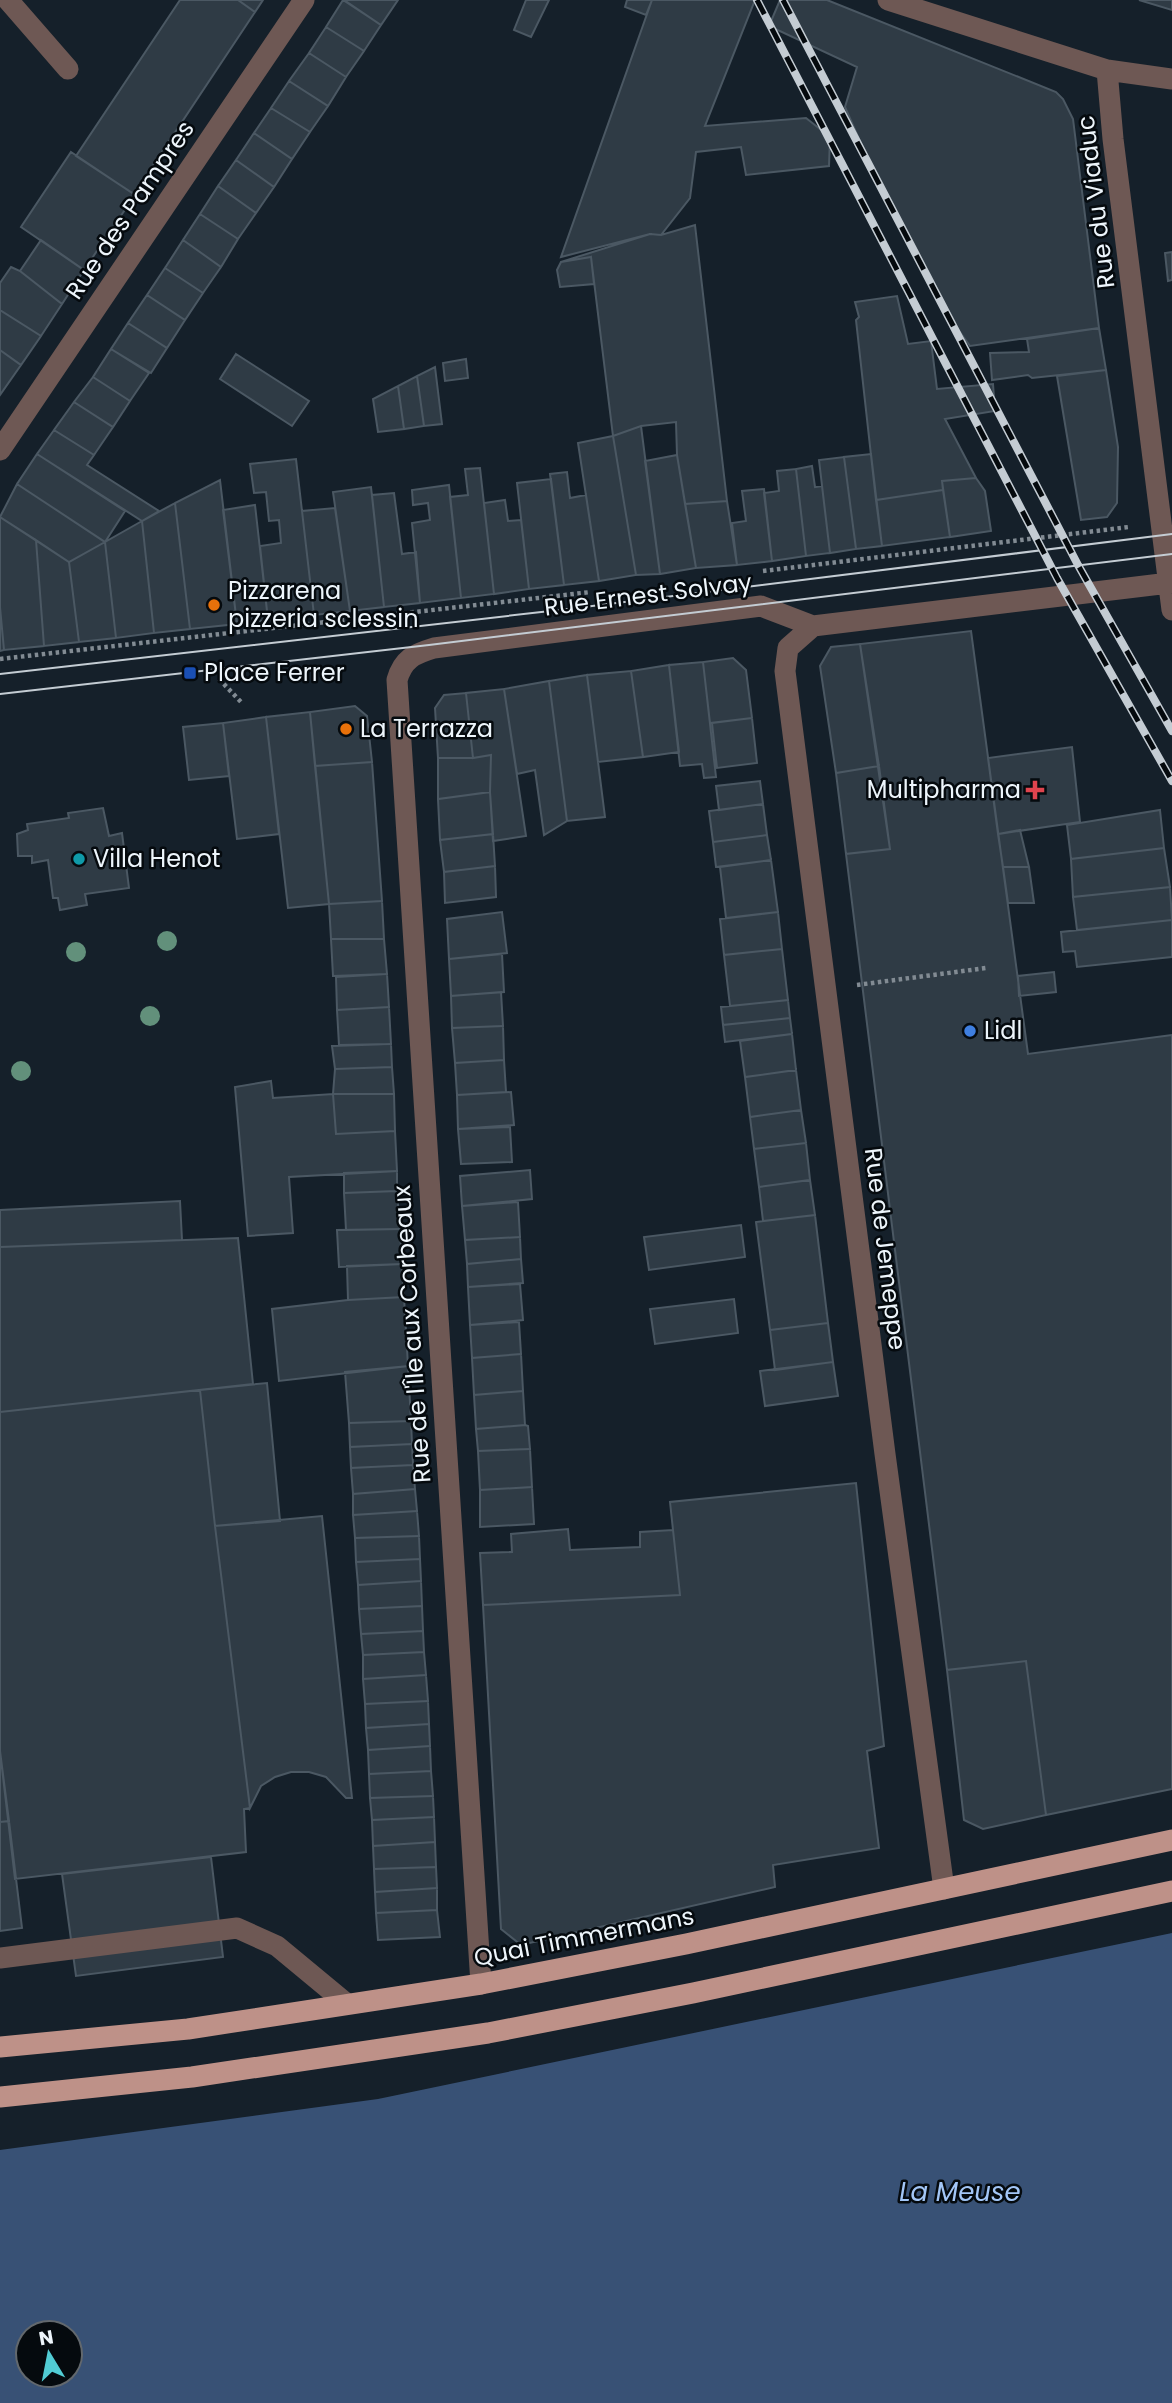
<svg xmlns="http://www.w3.org/2000/svg" width="1172" height="2403" viewBox="0 0 1172 2403" font-family="Poppins,sans-serif">
	<style>
		.water { fill: #385175; fill-rule: evenodd }
		.building { fill: #2f3b45; stroke: #4b5863; stroke-width: 2 }
		.lines { fill: none; stroke-linecap: round; stroke-linejoin: round }
		.path { stroke: #828b93; stroke-width: 4.5; stroke-dasharray: 3.5 3.5; stroke-linecap: butt }
		.minor { stroke: #6e5854; stroke-width: 21 }
		.major { stroke: #be9188; stroke-width: 21 }
		.tram { stroke: #c4ccd3; stroke-width: 2 }
		.rail-casing { stroke: #c4ccd3; stroke-width: 8 }
		.rail { stroke: #050a0e; stroke-width: 5; stroke-dasharray: 16; stroke-linecap: butt }
		.tree { fill: #62907b }
		.food-dot { fill: #e8710a; stroke: #050a0e; stroke-width: 2.5 }
		.transit-dot { fill: #1a4fb4; stroke: #050a0e; stroke-width: 2.5 }
		.health-dot { fill: #e0444e; stroke: #050a0e; stroke-width: 2.5 }
		.culture-dot { fill: #0f9aa8; stroke: #050a0e; stroke-width: 2.5 }
		.shop-dot { fill: #3f7fe0; stroke: #050a0e; stroke-width: 2.5 }
		.labels { text-anchor: middle; stroke-width: 5; stroke-linejoin: round; paint-order: stroke }
		.street-label { font-size: 24px; fill: #edf5fb; stroke: #050a0e }
		.poi-label { font-size: 24px; fill: #edf5fb; stroke: #050a0e; text-anchor: start }
		.water-label { font-size: 26px; font-style: italic; fill: #a3c6f6; stroke: #050a0e }
	</style>
	<rect width="100%" height="100%" fill="#15202a"/>
	<path class="water" d="M1172,1933V2403H0V2150L378,2099ZM28,2333H70V2375H28Z"/>
	<path class="building" d="M180,0H238L255,12L134,194L76,156Z
		M238,0H263L255,12Z
		M343,0L381,25L364,51L326,27Z
		M344,0H398L381,25Z
		M526,0H549L531,37L514,30Z
		M627,0H652L646,15L625,7Z
		M652,0H755L705,126L806,118L830,137L829,166L746,175L741,147L696,152L690,198L661,235L650,234L561,257Z
		M780,0H827L1056,92L1063,99L1073,119L1099,328L970,346L947,314L876,178L845,107L857,67L769,26Z
		M1139,0H1172V10Z
		M326,27L364,51L346,77L309,53Z
		M309,53L346,77L328,106L289,81Z
		M289,81L328,106L310,132L271,108Z
		M271,108L310,132L292,159L254,133Z
		M254,133L292,159L274,187L236,160Z
		M71,152L135,195L84,270L21,227Z
		M236,160L274,187L256,213L218,186Z
		M218,186L256,213L238,239L200,214Z
		M200,214L238,239L221,267L183,240Z
		M695,225L727,501L685,504L677,455L676,422L641,426L613,436L591,257L561,262L650,234L661,235Z
		M41,240L84,270L62,304L20,271Z
		M183,240L221,267L203,293L165,268Z
		M1172,252V280L1168,281L1165,253Z
		M591,257L594,284L560,287L557,270L561,262Z
		M11,267L20,271L62,304L41,336L0,310V283Z
		M165,268L203,293L185,320L147,295Z
		M147,295L185,320L167,348L128,323Z
		M897,296L908,344L931,341L937,389L993,384L995,411L945,419L976,478L942,481L943,490L876,500L856,320L859,317L855,302Z
		M0,310L41,336L21,365L0,350Z
		M128,323L167,348L151,373L111,349Z
		M1099,328L1106,370L1032,378L1028,375L992,380L990,353L1029,352L1027,339Z
		M111,349L149,373L130,401L93,377Z
		M0,350L21,365L0,395Z
		M236,354L309,401L292,426L220,379Z
		M466,359L468,378L445,381L443,363Z
		M435,367L442,424L424,426L417,376Z
		M1106,370L1118,447L1117,503L1107,517L1081,520L1057,376Z
		M417,376L424,426L404,429L398,386Z
		M93,377L130,401L113,427L74,402Z
		M398,386L404,429L378,432L373,399Z
		M74,402L113,427L94,455L54,430Z
		M641,426L660,574L636,575L613,436Z
		M54,430L94,455L87,465L159,511L142,521L37,454Z
		M613,436L636,575L599,581L578,443Z
		M37,454L125,511L105,542L17,484Z
		M871,454L882,546L856,549L844,457Z
		M677,455L696,568L660,574L645,461Z
		M844,457L856,549L830,553L819,460Z
		M296,459L314,615L268,620L260,546L281,543L279,520L269,521L266,492L254,493L250,464Z
		M812,466L815,487L822,486L830,553L806,556L796,469Z
		M480,468L494,594L461,598L450,497L468,495L465,469Z
		M796,469L806,556L772,561L764,493L779,491L777,471Z
		M567,472L570,498L586,495L599,581L564,585L550,474Z
		M976,478L985,491L991,531L950,537L942,481Z
		M551,479L564,585L529,589L517,483Z
		M220,480L237,624L190,629L175,503Z
		M17,484L105,542L69,562L0,517Z
		M449,485L461,598L420,603L412,523L430,520L428,503L413,505L412,490Z
		M371,487L384,607L350,611L333,492Z
		M764,489L772,561L737,565L732,523L746,521L742,491Z
		M943,490L950,537L882,546L876,500Z
		M394,493L402,554L416,552L420,603L384,607L372,495Z
		M505,500L508,521L521,520L529,589L494,594L484,503Z
		M727,501L737,565L696,568L685,504Z
		M175,503L190,629L154,633L142,521Z
		M255,505L268,620L237,624L223,510Z
		M335,508L350,611L314,615L302,511Z
		M0,517L36,540L44,646L4,650L0,607Z
		M142,521L154,633L116,638L105,542Z
		M36,540L69,562L79,642L44,646Z
		M105,542L116,638L79,642L69,562Z
		M0,607L4,650L0,651Z
		M971,631L1028,1054L1172,1035V1789L1046,1815L1026,1661L947,1670L846,854L890,849L860,644Z
		M860,644L879,766L836,773L820,666L831,647Z
		M733,658L746,670L752,718L710,723L703,662Z
		M703,662L716,777L704,778L702,764L680,766L669,665Z
		M669,665L679,752L643,757L631,671Z
		M631,671L643,757L598,762L587,675Z
		M587,675L605,817L567,821L549,681Z
		M549,681L567,821L544,835L535,770L517,774L504,689Z
		M504,689L526,836L493,841L490,792L491,755L473,758L466,693Z
		M466,693L473,758H438L435,708L444,695Z
		M355,706L367,716L372,762L315,766L310,712Z
		M310,712L329,904L288,908L266,717Z
		M266,717L279,834L237,839L223,723Z
		M752,718L757,763L717,768L712,723Z
		M223,723L229,776L189,780L183,727Z
		M1072,747L1080,822L998,834L988,758Z
		M491,755L490,792L438,799V758H473Z
		M372,762L382,901L329,904L315,766Z
		M879,766L890,849L846,854L836,773Z
		M760,781L763,804L719,810L716,786Z
		M490,792L493,834L440,840L438,799Z
		M763,804L767,835L713,842L709,811Z
		M103,808L109,836L122,833L129,888L85,894L87,905L60,910L58,898H53L48,860L32,863V856H18L17,834L28,830L27,824L69,818L68,813Z
		M1160,810L1164,848L1071,859L1067,825Z
		M1020,830L1029,867H1003L998,834Z
		M493,834L495,866L444,872L440,840Z
		M767,835L771,860L716,867L713,842Z
		M1164,848L1170,887L1073,897L1071,859Z
		M771,860L778,912L726,918L720,867Z
		M495,866L496,897L445,903L444,872Z
		M1003,867H1029L1034,903H1008Z
		M1170,887L1172,920L1077,930L1073,897Z
		M382,901L384,939H331L329,904Z
		M502,912L507,953L449,959L447,919Z
		M778,912L782,949L724,955L720,919Z
		M1172,920V957L1077,967L1075,951L1063,952L1061,932Z
		M331,939H384L387,974L333,976Z
		M782,949L788,1000L730,1006L724,955Z
		M502,954L504,992L451,996L449,959Z
		M1054,972L1056,992L1019,996L1018,976Z
		M387,974L389,1007L337,1010L336,977Z
		M501,992L503,1026L452,1028L451,996Z
		M788,1000L790,1018L723,1025L721,1007Z
		M389,1007L391,1044L339,1045L337,1010Z
		M790,1018L792,1034L725,1042L723,1025Z
		M503,1026L504,1060L455,1063L452,1028Z
		M792,1034L796,1070L745,1077L740,1041Z
		M391,1044L392,1067L335,1069L332,1046Z
		M504,1060L506,1092L457,1095L455,1063Z
		M392,1067L394,1094H333L335,1069Z
		M796,1070L801,1110L750,1117L745,1077Z
		M271,1081L273,1098L333,1094L336,1134L395,1131L397,1171L289,1177L293,1233L248,1236L235,1087Z
		M511,1092L514,1125L458,1129L457,1095Z
		M333,1094H394L395,1131L336,1134Z
		M801,1110L806,1143L754,1149L750,1117Z
		M510,1127L512,1162L461,1164L458,1129Z
		M806,1143L810,1180L759,1187L754,1149Z
		M530,1170L532,1199L462,1206L460,1176Z
		M397,1171V1191L344,1193V1173Z
		M810,1180L815,1215L763,1221L759,1187Z
		M397,1191L400,1229L346,1230L344,1193Z
		M180,1201L182,1240L0,1247V1210Z
		M518,1202L520,1237L465,1240L462,1206Z
		M815,1215L828,1323L770,1330L756,1222Z
		M741,1225L745,1257L649,1270L644,1237Z
		M400,1229L402,1264L339,1267L337,1230Z
		M520,1237L521,1259L467,1264L465,1240Z
		M238,1238L253,1384L0,1412V1247Z
		M521,1259L523,1283L468,1287L467,1264Z
		M402,1264L404,1297L348,1300L347,1266Z
		M520,1284L523,1320L470,1325L468,1287Z
		M404,1297L408,1366L279,1381L272,1309L348,1300Z
		M734,1299L738,1333L655,1344L650,1309Z
		M519,1322L521,1354L472,1358L470,1325Z
		M828,1323L833,1362L775,1370L770,1330Z
		M521,1354L523,1391L474,1395L472,1358Z
		M833,1362L838,1396L765,1406L760,1371Z
		M408,1366L411,1421L349,1423L345,1372Z
		M267,1383L280,1521L215,1526L200,1390Z
		M200,1390L215,1526L250,1808L244,1809L246,1852L15,1879L0,1751V1412Z
		M523,1391L525,1425L476,1429L474,1395Z
		M411,1421L412,1444L350,1447L349,1423Z
		M525,1425L528,1426L530,1449L478,1451L476,1429Z
		M412,1444L413,1465L351,1468L350,1447Z
		M530,1449L532,1487L480,1490L478,1451Z
		M413,1465L415,1489L353,1494L351,1468Z
		M856,1483L884,1746L867,1751L879,1848L773,1865L775,1887L521,1945L501,1929L483,1605L680,1595L670,1502Z
		M532,1487L534,1524L480,1527V1490Z
		M415,1489L417,1511L353,1515V1494Z
		M417,1511L419,1536L355,1538L353,1515Z
		M322,1516L352,1798H346L326,1777L309,1772H291L275,1777L261,1786L250,1808L215,1526Z
		M568,1529L570,1550L640,1547V1532L673,1530L680,1595L483,1605L480,1553L512,1552L511,1534Z
		M419,1536L420,1559L356,1562L355,1538Z
		M420,1559L421,1581L358,1585L356,1562Z
		M421,1581L422,1606L359,1609L358,1585Z
		M422,1606L423,1631L361,1634L359,1609Z
		M423,1631L424,1652L363,1655L361,1634Z
		M424,1652L426,1675L363,1679V1655Z
		M1026,1661L1046,1815L983,1829L964,1820L947,1670Z
		M426,1675L428,1701L365,1704L363,1679Z
		M428,1701L429,1724L366,1728L365,1704Z
		M429,1724L430,1746L368,1750L366,1728Z
		M430,1746L431,1771L369,1774L368,1750Z
		M0,1751L9,1821L0,1822Z
		M431,1771L433,1796L370,1798L369,1774Z
		M433,1796L434,1817L372,1820L370,1798Z
		M434,1817L435,1842L373,1846L372,1820Z
		M9,1821L22,1928L0,1931V1822Z
		M435,1842L436,1867L374,1869L373,1846Z
		M211,1857L223,1957L76,1976L62,1874Z
		M436,1867L437,1888L375,1892L374,1869Z
		M437,1888V1910L376,1913L375,1892Z
		M437,1910L440,1937L378,1940L376,1913Z"/>
	<g class="lines">
		<path class="path" d="M763,571L1129,527
			M0,659L591,592
			M219,679L242,703
			M857,985L986,968"/>
		<path class="minor" d="M8,0L68,69
			M888,0L1107,70L1172,79
			M1107,70L1113,139L1172,610
			M0,450L304,0
			M813,626L788,648L785,671L885,1454L944,1889
			M0,1958L237,1928L277,1946L347,2004
			M481,1984L397,680C403,659 414,654 434,648L761,606L813,626L1169,583"/>
		<path class="major" d="M0,2047L188,2029L481,1984L686,1944L1172,1840
			M0,2097L192,2077L488,2033L693,1993L1172,1891"/>
		<path class="tram" d="M0,674L568,609L1172,534
			M0,694L429,645L1172,554"/>
		<defs>
			<path id="rail" d="M757,0L1057,578L1172,781
				M783,0L1078,565L1172,731"/>
		</defs>
		<use href="#rail" class="rail-casing"/>
		<use href="#rail" class="rail"/>
	</g>
	<g class="tree">
		<circle cx="167" cy="941" r="10"/>
		<circle cx="76" cy="952" r="10"/>
		<circle cx="150" cy="1016" r="10"/>
		<circle cx="21" cy="1071" r="10"/>
	</g>
	<g class="food-dot">
		<circle cx="214" cy="605" r="7"/>
		<circle cx="346" cy="729" r="7"/>
	</g>
	<rect class="transit-dot" x="183" y="666" width="14" height="14" rx="3.5"/>
	<path class="health-dot" d="M1031.5 779.5h7v7h7v7h-7v7h-7v-7h-7v-7h7z"/>
	<circle class="culture-dot" cx="79" cy="859" r="7"/>
	<circle class="shop-dot" cx="970" cy="1031" r="7"/>
	<g class="labels">
		<g class="street-label">
			<text transform="translate(1096 202) rotate(-97)" y="8">Rue du Viaduc</text>
			<text transform="translate(130 210) rotate(-56)" y="8">Rue des Pampres</text>
			<text transform="translate(648 595) rotate(-7)" y="8">Rue Ernest Solvay</text>
			<text transform="translate(885 1249) rotate(83)" y="8">Rue de Jemeppe</text>
			<text transform="translate(412 1334) rotate(-94)" y="8">Rue de l'Île aux Corbeaux</text>
			<text transform="translate(584 1937) rotate(-11)" y="8">Quai Timmermans</text>
		</g>
		<g class="poi-label">
			<text x="228" y="599">Pizzarena<tspan x="228" dy="28">pizzeria sclessin</tspan></text>
			<text x="204" y="681">Place Ferrer</text>
			<text x="360" y="737">La Terrazza</text>
			<text x="1021" y="798" text-anchor="end">Multipharma</text>
			<text x="93" y="867">Villa Henot</text>
			<text x="984" y="1039">Lidl</text>
		</g>
		<g class="water-label">
			<text x="960" y="2201">La Meuse</text>
		</g>
	</g>
	<g transform="translate(49 2354) rotate(350)"><circle r="33" fill="#050a0e" stroke="#62686d" stroke-width="2"/>
	<path d="M0-5L12 26L0 18L-12 26Z" fill="#51ccd4"/>
	<text y="-10" font-size="19" font-weight="bold" text-anchor="middle" fill="#edf5fb">N</text>
	</g>
</svg>
